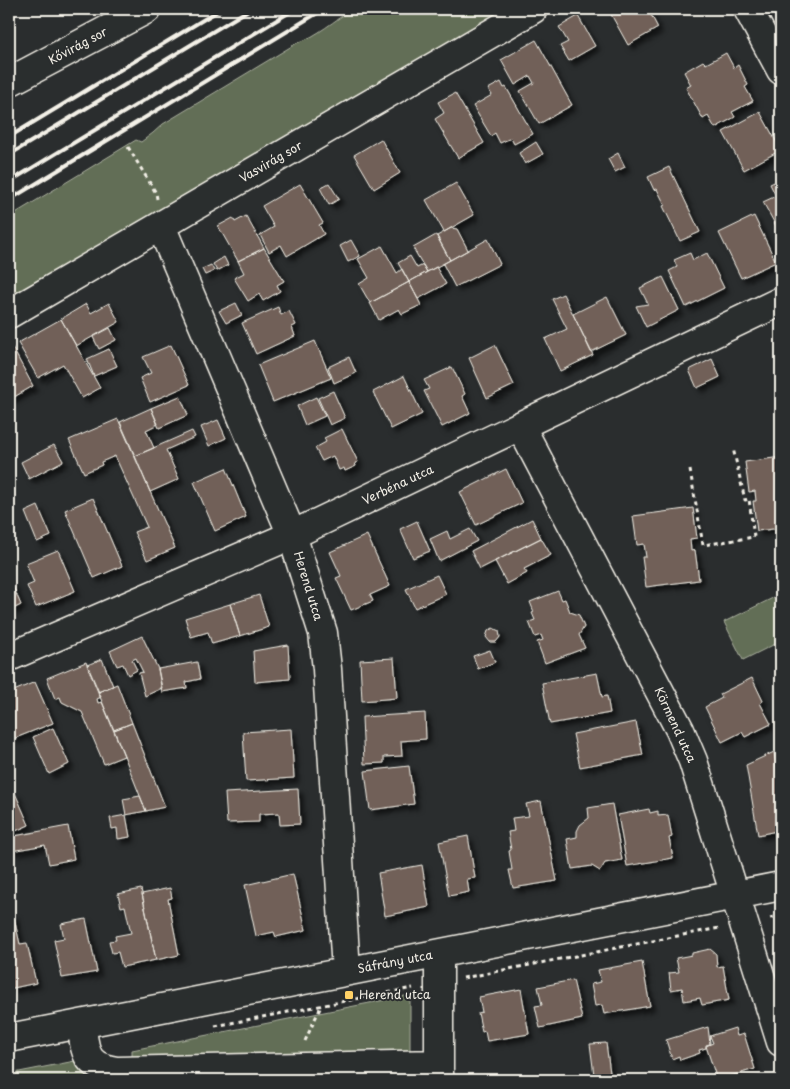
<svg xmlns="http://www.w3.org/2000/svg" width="790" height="1089" viewBox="0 0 790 1089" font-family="'Playpen Sans',sans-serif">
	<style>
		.green { fill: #626e56; stroke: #abb09f }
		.building { fill: #716159; stroke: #f4f1e8; filter: url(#shadow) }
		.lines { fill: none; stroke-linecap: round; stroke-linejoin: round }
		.minor-casing { stroke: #f4f1e8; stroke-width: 31 }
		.path { stroke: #f4f1e8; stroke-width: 3; stroke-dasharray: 4 4; stroke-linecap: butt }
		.minor { stroke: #2a2d2e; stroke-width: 28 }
		.rail { stroke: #f4f1e8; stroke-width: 4 }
		.poi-dot { fill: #ffd166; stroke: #2a2d2e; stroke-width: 2 }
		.labels { text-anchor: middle; stroke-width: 4; stroke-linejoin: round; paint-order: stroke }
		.street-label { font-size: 12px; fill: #f4f1e8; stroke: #2a2d2e }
		.poi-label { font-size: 12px; fill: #f4f1e8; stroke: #2a2d2e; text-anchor: start }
	</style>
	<defs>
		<filter id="shadow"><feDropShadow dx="4.5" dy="4.5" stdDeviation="2.5" flood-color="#0009"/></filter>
	</defs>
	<rect width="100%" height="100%" fill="#2a2d2e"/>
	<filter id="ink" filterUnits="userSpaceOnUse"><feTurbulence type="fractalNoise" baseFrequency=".02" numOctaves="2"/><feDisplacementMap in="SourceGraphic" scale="10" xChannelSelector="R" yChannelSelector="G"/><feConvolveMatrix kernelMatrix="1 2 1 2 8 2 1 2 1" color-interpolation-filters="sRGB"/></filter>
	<g filter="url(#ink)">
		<path class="green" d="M353,9H533L9,314V217L136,140L141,142L153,133L163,124L297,43C318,36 334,20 353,9Z
			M781,594V641L743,660L724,622Z
			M410,995V1053L132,1057V1050Z
			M80,1060L94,1080H9V1074Z"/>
		<path class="building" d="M608,9H648L658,28L628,45Z
			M578,16L595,46L569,61L560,46L568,42L559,27Z
			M536,40L572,105L539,124L520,91L534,83L530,76L515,85L501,60Z
			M726,53L734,68L738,65L748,85L745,87L753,101L732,112L735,117L715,128L708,116L703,119L686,88L691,85L684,72L703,61L706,64Z
			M501,82L504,88L506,87L533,134L514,144L511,138L500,143L495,133L491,136L473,106L492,95L488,89Z
			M455,93L484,143L458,158L435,119L444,113L438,102Z
			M760,112L781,150L744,170L723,132Z
			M381,139L400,173L374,189L354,155Z
			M536,142L543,154L525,164L519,153Z
			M618,153L625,167L615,172L608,159Z
			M669,167L700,232L680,241L663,206L665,205L657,189L654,190L648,177Z
			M781,179V235L763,202L776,196L770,184Z
			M329,183L339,199L329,205L320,188Z
			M456,183L474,215L444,232L426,200Z
			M300,184L323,223L319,225L324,234L287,256L281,245L269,252L260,235L274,227L262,206Z
			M246,216L264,248L238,261L218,226L233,218L235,222Z
			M754,216L776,262L741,278L719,233Z
			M451,228L457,229L468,250L450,260L437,236Z
			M436,235L450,260L427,272L413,248Z
			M488,239L500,264L455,287L443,264Z
			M351,240L360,256L348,262L340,246Z
			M382,246L397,273L402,269L409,282L370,303L359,284L369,278L358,259Z
			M264,248L284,281L277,285L280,291L263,301L259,294L248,301L234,278L244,273L238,261Z
			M690,253L693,260L707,253L724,288L686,307L669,271L677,267L674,260Z
			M410,256L417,268L423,265L427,272L409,282L398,263Z
			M224,257L228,265L217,271L213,264Z
			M211,265L214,271L205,275L202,269Z
			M436,267L446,284L418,299L409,282Z
			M663,277L679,310L646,327L636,306L648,304L640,288Z
			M409,282L421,305L402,314L399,309L379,320L370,303Z
			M563,294L593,355L560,371L545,339L567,329L552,299Z
			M607,297L626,335L591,352L573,314Z
			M109,303L119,322L76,346L61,319L86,304L91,313Z
			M236,303L242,315L226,323L219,311Z
			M278,307L281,315L289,311L296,325L292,327L295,336L256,354L242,323Z
			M61,319L100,388L82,398L63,364L38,378L18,343Z
			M110,328L116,340L99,349L93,337Z
			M315,341L331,378L273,402L258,365Z
			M171,345L189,385L150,402L140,378L151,373L143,357Z
			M495,345L514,385L487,398L469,358Z
			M12,347L33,386L9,400V349Z
			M109,349L117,366L94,376L87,359Z
			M349,357L356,373L334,383L328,367Z
			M712,359L720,377L697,388L689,370Z
			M452,367L465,394L462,396L470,413L442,427L424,391L429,389L424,380Z
			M404,376L422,414L391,429L373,392Z
			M333,391L345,418L330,425L318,398Z
			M180,396L188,415L159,428L151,408Z
			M316,397L325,416L305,425L297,406Z
			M151,408L158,424L146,430L154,448L135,456L120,422Z
			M118,419L175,548L147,560L134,532L147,527L115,456L101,462L102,465L84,473L69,440Z
			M218,420L226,438L209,446L201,427Z
			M342,429L358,462L355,463L356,466L345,471L344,468L339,470L333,456L322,461L315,448L326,442L324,438Z
			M192,431L195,437L166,450L179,479L150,492L135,456Z
			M54,445L63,461L29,479L21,462Z
			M781,457V528L757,531L753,501H756L755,491L749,492L745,462Z
			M226,468L246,517L215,531L194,482Z
			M506,469L522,503L476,525L460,492Z
			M93,498L122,566L94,578L65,510Z
			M38,506L51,536L37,542L25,512Z
			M693,508L697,538L690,539L691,551L695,550L699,580L646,587L642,557H646L644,544L637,545L633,516Z
			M532,519L541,538L480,569L471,551Z
			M417,521L430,551L413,558L400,529Z
			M470,529L477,541L439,561L430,539L447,531L450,539Z
			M367,535L390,586L370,595L373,601L351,610L336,578L341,576L330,552Z
			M541,538L551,555L524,569L527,573L507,584L495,561Z
			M58,550L75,591L36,607L27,586L34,583L26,563Z
			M437,575L446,594L415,608L406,589Z
			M9,577L21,605L9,611Z
			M558,591L562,600L565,599L570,612L579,615L584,627L579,635L585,648L545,663L537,642L543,640L541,635L535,637L529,622L535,620L532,613L534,612L530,602Z
			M259,595L269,627L240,636L230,604Z
			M230,604L240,636L212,644L208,632L191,637L185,618Z
			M493,628L499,631L500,637L496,642H490L486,637L488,631Z
			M142,636L158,669L162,688L145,696L139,673L143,672L136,658L132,660L137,670L128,675L123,664L117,666L110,651Z
			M288,645L290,679L255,682L253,651Z
			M490,650L495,662L478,669L473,656Z
			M394,658L397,698L362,701L360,660Z
			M102,659L113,686L98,692L87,665Z
			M86,662L101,697L97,699L98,703L102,702L124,756L104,764L82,712L62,702L60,697L55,699L47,678Z
			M197,662L200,679L186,682L187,688L162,692L158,669Z
			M597,673L602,697L607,696L610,713L550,724L542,683Z
			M752,678L763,701L760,703L771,724L745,737L742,732L722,742L705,707L722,698L720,694Z
			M35,682L53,723L13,739L9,728V693Z
			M117,684L132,723L114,730L98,692Z
			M425,713L426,739L401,741L402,756L384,757V763L364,764L362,717Z
			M636,722L643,755L580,767L573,734Z
			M132,723L165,807L146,811L114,730Z
			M53,728L69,764L49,774L33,737Z
			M291,729L294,778L246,781L243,732Z
			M774,752L781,794V830L758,835L746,765Z
			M409,766L414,804L370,810L365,771Z
			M298,789L300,824L280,825L279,813L259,814V822L227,823L225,793Z
			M15,793L29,825L9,834V796Z
			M140,796L146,811L126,815L123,799Z
			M541,801L557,881L513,888L509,870H512L509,851L511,850L508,832L514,831L512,818L529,816L526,804Z
			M612,804L622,860L605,863L600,871L592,866L572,869L567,839L577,837V831L580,825L589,818L588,808Z
			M649,809L650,813L658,811V816L668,815L672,837L669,838L673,858L627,866L618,815Z
			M126,815L130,837L118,839L117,828L112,829L110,818Z
			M68,826L74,859L49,864L45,845L11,851L9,837Z
			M468,836L475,878L467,879L469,892L449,896L439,842Z
			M422,865L429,907L385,916L378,873Z
			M293,874L306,930L276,937L274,932L256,936L245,885Z
			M170,888L172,898L168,899L179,955L156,960L142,894Z
			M141,889L156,960L122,967L118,952L112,953L109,941L116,940L115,936L131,933L125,906L121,907L118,894Z
			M13,914L20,944L27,943L36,983L9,989V915Z
			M86,919L97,972L62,978L54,940L64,938L61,924Z
			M710,949L716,954L717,967L723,966L729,1000L702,1005L700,998L684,1001L682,988L671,990L669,973L679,972L676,958L692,955V953Z
			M642,962L650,1006L604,1014L602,1005L595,1006L591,984L601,982L598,970Z
			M573,980L582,1019L540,1028L535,1006L542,1005L538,987Z
			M521,989L529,1034L487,1041L485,1031L482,1032L478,1013L482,1012L479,997Z
			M708,1027L710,1044L706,1045V1048L699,1050L700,1053L680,1060L679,1056L672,1059L666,1040Z
			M735,1028L737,1036L744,1034L755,1069L717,1080L706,1046L713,1043L710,1036Z
			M606,1043L610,1073L594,1075L590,1044Z"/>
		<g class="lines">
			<defs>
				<path id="minor" d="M748,9L781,70
					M9,82L147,9
					M161,226L292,535L323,633L327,669L346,971
					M9,314L533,9
					M521,427L680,730L693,761L781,1042
					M9,657L292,535L781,301
					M439,954V1080
					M81,1024C86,1053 84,1066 117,1071L439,1064
					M9,1038L781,886"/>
			</defs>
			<use href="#minor" class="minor-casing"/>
			<path class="path" d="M128,147L156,193L157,199
				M690,470L703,545L754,537L749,499L745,500L733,448
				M770,918L781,915
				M463,978L719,928
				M215,1026L413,988
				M305,1041L321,1006"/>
			<use href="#minor" class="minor"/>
			<path class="rail" d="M9,137L221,9
				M9,155L250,9
				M9,182L295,9
				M9,200L324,9"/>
		</g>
	</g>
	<rect class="poi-dot" x="344" y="990" width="10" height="10" rx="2.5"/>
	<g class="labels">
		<g class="street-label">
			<text transform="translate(78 46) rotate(-28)" y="4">Kővirág sor</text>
			<text transform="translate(271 162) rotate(-30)" y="4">Vasvirág sor</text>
			<text transform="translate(398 485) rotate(-25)" y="4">Verbéna utca</text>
			<text transform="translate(308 586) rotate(73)" y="4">Herend utca</text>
			<text transform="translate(675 725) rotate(65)" y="4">Körmend utca</text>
			<text transform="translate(395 962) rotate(-11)" y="4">Sáfrány utca</text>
		</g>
		<g class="poi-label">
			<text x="359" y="999">Herend utca</text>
		</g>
	</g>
	<rect width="790" height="1089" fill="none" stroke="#2a2d2e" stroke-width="30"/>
	<rect x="15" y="15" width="760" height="1059" fill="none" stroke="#f4f1e8" stroke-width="2" filter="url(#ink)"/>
</svg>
